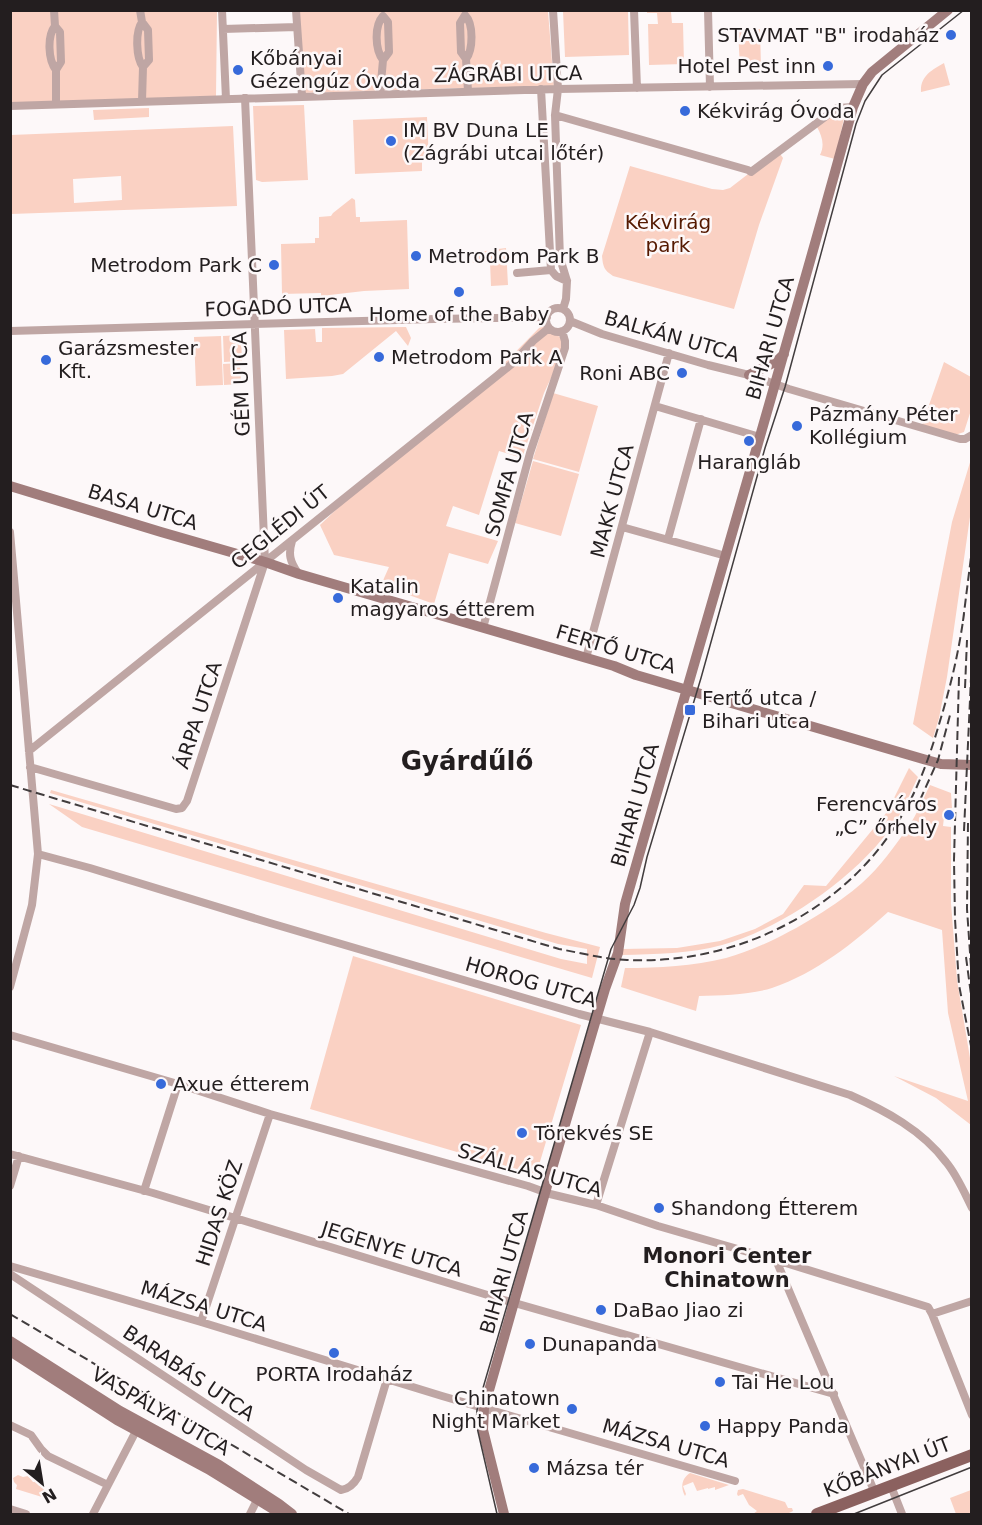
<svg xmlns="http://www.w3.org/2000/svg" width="982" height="1525" viewBox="0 0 982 1525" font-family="'DejaVu Sans',sans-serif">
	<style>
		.green { fill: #fad1c3; fill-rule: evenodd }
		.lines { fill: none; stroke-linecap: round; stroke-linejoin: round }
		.street { stroke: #bfa6a4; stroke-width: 8 }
		.secondary { stroke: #a17d7c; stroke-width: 10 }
		.primary { stroke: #8b615f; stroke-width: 12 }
		.tram { stroke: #423d3e; stroke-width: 1.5 }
		.rail { stroke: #423d3e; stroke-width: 2; stroke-dasharray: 9 4.5; stroke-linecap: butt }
		.poi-dot { fill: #376ada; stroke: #fdf8f9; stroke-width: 2 }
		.labels { text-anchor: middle; stroke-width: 5; stroke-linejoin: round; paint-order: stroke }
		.poi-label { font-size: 20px; fill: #231e1f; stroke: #fdf8f9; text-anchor: start }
		.street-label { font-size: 20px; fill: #231e1f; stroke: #fdf8f9 }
		.park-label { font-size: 20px; fill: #551900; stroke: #fdf8f9 }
		.neighbourhood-label { font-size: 21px; font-weight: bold; fill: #231e1f; stroke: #fdf8f9 }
		.district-label { font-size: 26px; font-weight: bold; fill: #231e1f; stroke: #fdf8f9 }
	</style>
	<rect width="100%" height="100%" fill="#fdf8f9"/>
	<path class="green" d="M10,11H217L216,96L11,103Z
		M299,11H548L554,87L458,88L302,93Z
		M563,11H628L629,55L565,57Z
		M647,11H682L671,12L672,23H683L684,64L649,65L648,24H658L657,13H647Z
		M760,29L761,67L740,68L738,30Z
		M944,63L950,85L921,92C920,76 932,70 944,63Z
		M304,105L308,180L262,182L256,180L253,106Z
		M149,108V117L94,120L93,110Z
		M837,111L842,113L844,118L835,159L820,155C825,145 822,136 817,127Z
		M427,117L429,161H422V171L355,174L353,120Z
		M233,126L237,206L11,214V135ZM121,176L122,200L74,203L73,179Z
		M778,151L783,158L759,225L734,309L613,276C604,270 603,267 602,256L630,166L712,189L723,190L730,188Z
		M352,198L355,200L356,217H360V222L407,220L409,289L364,291L321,296V293L282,294L281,244L315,243V238H319V217L331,216L333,213Z
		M506,248L508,285L491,286L490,262L473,263L472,252L497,250L498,249Z
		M543,324L565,341V348L544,393L522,458L499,451L479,515L453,506L446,526L498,541L488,564L449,553L434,604L381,585L389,567L334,555L320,525L364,483L468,400Z
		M406,327L411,338L408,346L396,331L343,374L332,376L286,379L284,330L315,329L316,342H322V328Z
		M241,335L242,361L224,362L223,336Z
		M221,336L223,385L196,386L194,337Z
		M944,362L971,377V410L964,432L955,435L922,425Z
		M240,363L241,384L224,385L223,364Z
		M553,393L598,406L579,472L533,459Z
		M971,459V510L947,677L939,718L933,738L913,724L952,522Z
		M533,461L579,474L561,536L515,523Z
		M909,768L918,777C912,789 907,802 900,814C867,870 785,928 722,945C690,954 655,954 622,955V949L677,948L720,941L755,929L783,914L804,885L826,886L887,812Z
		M930,785L951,793L952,808L945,809L943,826L951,827V903L957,980L971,1064V1125L936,1098L894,1076L968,1101L948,1013L942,930L888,912C854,943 816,973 772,988C749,995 723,995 699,996L696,1011L621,987L625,968C659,968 693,966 726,958C768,947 829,912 862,883C880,867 895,846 909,826C917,814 923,799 930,785Z
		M51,790L546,933L600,947L592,978L82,827L49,804L561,959L587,964V949L558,944L50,793Z
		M353,956L581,1025L536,1175L310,1109Z
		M690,1473L729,1485L715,1490V1487L708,1489V1488L697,1491L693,1482L683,1486L686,1494L685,1496C680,1487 682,1478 690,1473Z
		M18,1475L23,1477L28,1476L33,1482H37L38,1485L43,1487V1488L45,1490L42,1497L16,1489L17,1485L14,1482L13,1478Z
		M743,1489L785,1502L788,1508H792L793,1511L787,1514H753L757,1511L749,1505L743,1494L738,1496L737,1494L738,1490Z
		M971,1490V1513L967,1514H956L950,1498Z"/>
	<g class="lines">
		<path class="street" d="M54,10L55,26
			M140,10L142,22
			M222,10L226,99
			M296,10L302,96
			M553,10L558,89L555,115L560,258L567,281L566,299L563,309
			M634,10L637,88
			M708,10L710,87
			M223,29L297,27
			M466,59C473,50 474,24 465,15L460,23L461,52L466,59L468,91
			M56,70C48,60 47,36 55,26L60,32L61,62L56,70V104
			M541,89L551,270L556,276L567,281
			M380,94L383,60L389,52L388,22L383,16C374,26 375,50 383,60
			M142,101L143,67L149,60L148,30L142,22C135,32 136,58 143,67
			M10,106L558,89L863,84
			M555,115L748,170L751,172L837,108L853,107
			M517,273L551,270
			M546 320a12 12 0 1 1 24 0a12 12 0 1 1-24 0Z
			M570,321L602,334L708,365L749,375L789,389L960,439H965L972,435
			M10,331L434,319L547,317
			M655,406L760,437
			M622,527L726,556
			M10,532L38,854L32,905L10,987
			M668,539L701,419
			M292,541C288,554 290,562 298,573
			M483,628L530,453L565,348V341L562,331
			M586,658L669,353
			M29,751L513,363L533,341L549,328
			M30,767L176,809L182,808L187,801L265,562L245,98
			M38,854L90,868L270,923L579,1014L650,1032L850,1095C886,1111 922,1130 946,1162C957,1175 964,1192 972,1208
			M10,1035L178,1084L270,1114L528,1186L550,1194L596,1205L658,1226L776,1260L928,1307L932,1314L972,1415
			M10,1154L153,1193L504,1300L834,1394
			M10,1186L19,1156
			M144,1191L178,1084
			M596,1205L650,1032
			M776,1260L875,1493
			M10,1266L201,1322L442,1396L735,1481
			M10,1274L306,1470L341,1490C349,1489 354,1484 358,1477L387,1379
			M932,1314L972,1301
			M201,1322L270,1114
			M10,1425L31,1435L41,1449L48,1456L108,1485
			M891,1486L902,1514
			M10,1509L26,1514
			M93,1514L136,1431
			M250,1514L259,1496"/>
		<path class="secondary" d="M749,375L777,361L784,354
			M10,486L161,532L265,562L299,574L614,666L636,675L923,759L941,764L972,765
			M10,1341L120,1411L219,1465L279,1504L292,1514
			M10,1351L117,1420L208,1469L281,1514
			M504,1514L483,1430L484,1408L549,1179L605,989L618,953L625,904C701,638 780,373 853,107L863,84L872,72L948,10"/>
		<path class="primary" d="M817,1514L972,1455"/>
		<path class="tram" d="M497,1514L476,1423L477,1410L483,1388L611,949L634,905L640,888L647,857L701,678L765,448L785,387L856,124L865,101L882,75L964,10
			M854,1514L972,1467"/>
		<path class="rail" d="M963,621L972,549
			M959,677L954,860L955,919L959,985L972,1051
			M965,688L967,640
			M10,785L559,949C581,953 604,959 627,960C739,965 850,909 905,810C921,782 931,752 940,721C951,685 959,651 964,614
			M920,800L938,760L950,715
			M968,823L967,909L971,967
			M964,831L971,678
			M966,957L972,1002
			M10,1314L349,1514"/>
	</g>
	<g class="poi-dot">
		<circle cx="951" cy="35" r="6"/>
		<circle cx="828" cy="66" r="6"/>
		<circle cx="238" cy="70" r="6"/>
		<circle cx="685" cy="111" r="6"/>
		<circle cx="391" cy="141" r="6"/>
		<circle cx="416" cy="256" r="6"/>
		<circle cx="274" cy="265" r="6"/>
		<circle cx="459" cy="292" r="6"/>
		<circle cx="379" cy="357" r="6"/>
		<circle cx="46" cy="360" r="6"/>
		<circle cx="682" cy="373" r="6"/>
		<circle cx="797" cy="426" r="6"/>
		<circle cx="749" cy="441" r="6"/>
		<circle cx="338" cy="598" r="6"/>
		<rect x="684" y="704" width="12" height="12" rx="3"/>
		<circle cx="949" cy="815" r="6"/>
		<circle cx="161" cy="1084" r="6"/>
		<circle cx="522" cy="1133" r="6"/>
		<circle cx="659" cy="1208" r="6"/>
		<circle cx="601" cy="1310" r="6"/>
		<circle cx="530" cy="1344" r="6"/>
		<circle cx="334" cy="1353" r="6"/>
		<circle cx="720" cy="1382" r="6"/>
		<circle cx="572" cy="1409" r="6"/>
		<circle cx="705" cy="1426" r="6"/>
		<circle cx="534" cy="1468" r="6"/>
	</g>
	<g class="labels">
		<g class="poi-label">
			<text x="939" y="42" text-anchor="end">STAVMAT "B" irodaház</text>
			<text x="250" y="65">Kőbányai<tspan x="250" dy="23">Gézengúz Óvoda</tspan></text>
			<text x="816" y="73" text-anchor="end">Hotel Pest inn</text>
			<text x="697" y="118">Kékvirág Óvoda</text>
			<text x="403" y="137">IM BV Duna LE<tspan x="403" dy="23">(Zágrábi utcai lőtér)</tspan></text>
			<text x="428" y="263">Metrodom Park B</text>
			<text x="262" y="272" text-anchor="end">Metrodom Park C</text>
			<text x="459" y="321" text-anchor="middle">Home of the Baby</text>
			<text x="58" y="355">Garázsmester<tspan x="58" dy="23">Kft.</tspan></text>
			<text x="391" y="364">Metrodom Park A</text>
			<text x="670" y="380" text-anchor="end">Roni ABC</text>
			<text x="809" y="421">Pázmány Péter<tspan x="809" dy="23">Kollégium</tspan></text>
			<text x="749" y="469" text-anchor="middle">Harangláb</text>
			<text x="350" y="593">Katalin<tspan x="350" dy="23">magyaros étterem</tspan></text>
			<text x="702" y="705">Fertő utca /<tspan x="702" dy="23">Bihari utca</tspan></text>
			<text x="937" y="811" text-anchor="end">Ferencváros<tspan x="937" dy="23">„C” őrhely</tspan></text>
			<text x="173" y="1091">Axue étterem</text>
			<text x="534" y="1140">Törekvés SE</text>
			<text x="671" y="1215">Shandong Étterem</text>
			<text x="613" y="1317">DaBao Jiao zi</text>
			<text x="542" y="1351">Dunapanda</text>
			<text x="334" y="1381" text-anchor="middle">PORTA Irodaház</text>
			<text x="732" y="1389">Tai He Lou</text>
			<text x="560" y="1405" text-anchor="end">Chinatown<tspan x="560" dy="23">Night Market</tspan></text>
			<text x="717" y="1433">Happy Panda</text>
			<text x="546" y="1475">Mázsa tér</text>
		</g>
		<g class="street-label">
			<text transform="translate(508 74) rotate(-1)" y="7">ZÁGRÁBI UTCA</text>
			<text transform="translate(278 307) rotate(-2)" y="7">FOGADÓ UTCA</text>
			<text transform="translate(672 336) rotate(16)" y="7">BALKÁN UTCA</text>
			<text transform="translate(770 338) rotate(-74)" y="7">BIHARI UTCA</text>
			<text transform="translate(241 384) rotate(-92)" y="7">GÉM UTCA</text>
			<text transform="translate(509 474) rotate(-74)" y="7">SOMFA UTCA</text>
			<text transform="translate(612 501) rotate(-75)" y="7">MAKK UTCA</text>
			<text transform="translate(143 507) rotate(17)" y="7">BASA UTCA</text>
			<text transform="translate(280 527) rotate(-39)" y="7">CEGLÉDI ÚT</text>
			<text transform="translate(616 649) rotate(17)" y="7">FERTŐ UTCA</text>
			<text transform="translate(198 715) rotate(-72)" y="7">ÁRPA UTCA</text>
			<text transform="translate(635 805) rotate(-74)" y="7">BIHARI UTCA</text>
			<text transform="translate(531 982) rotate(16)" y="7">HOROG UTCA</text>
			<text transform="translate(530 1170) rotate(16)" y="7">SZÁLLÁS UTCA</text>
			<text transform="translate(219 1213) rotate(-72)" y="7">HIDAS KÖZ</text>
			<text transform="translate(392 1249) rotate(17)" y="7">JEGENYE UTCA</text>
			<text transform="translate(504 1272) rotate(-74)" y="7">BIHARI UTCA</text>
			<text transform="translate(204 1306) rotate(17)" y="7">MÁZSA UTCA</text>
			<text transform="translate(189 1373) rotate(34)" y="7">BARABÁS UTCA</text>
			<text transform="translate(161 1411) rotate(30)" y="7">VASPÁLYA UTCA</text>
			<text transform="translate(666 1443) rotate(16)" y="7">MÁZSA UTCA</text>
			<text transform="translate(887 1467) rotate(-21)" y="7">KŐBÁNYAI ÚT</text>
		</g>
		<g class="park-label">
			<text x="668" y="229">Kékvirág<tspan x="668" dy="23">park</tspan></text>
		</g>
		<g class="neighbourhood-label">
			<text x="727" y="1263">Monori Center<tspan x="727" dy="24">Chinatown</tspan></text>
		</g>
		<g class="district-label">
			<text x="467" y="770">Gyárdűlő</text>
		</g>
	</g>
	<rect width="982" height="1525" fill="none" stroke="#231e1f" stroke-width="24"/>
	<g transform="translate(42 1483) rotate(150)" stroke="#fdf8f9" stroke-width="4.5" paint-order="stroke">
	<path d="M0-4.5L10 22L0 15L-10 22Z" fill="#231e1f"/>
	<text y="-9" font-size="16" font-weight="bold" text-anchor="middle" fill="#231e1f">N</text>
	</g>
</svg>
